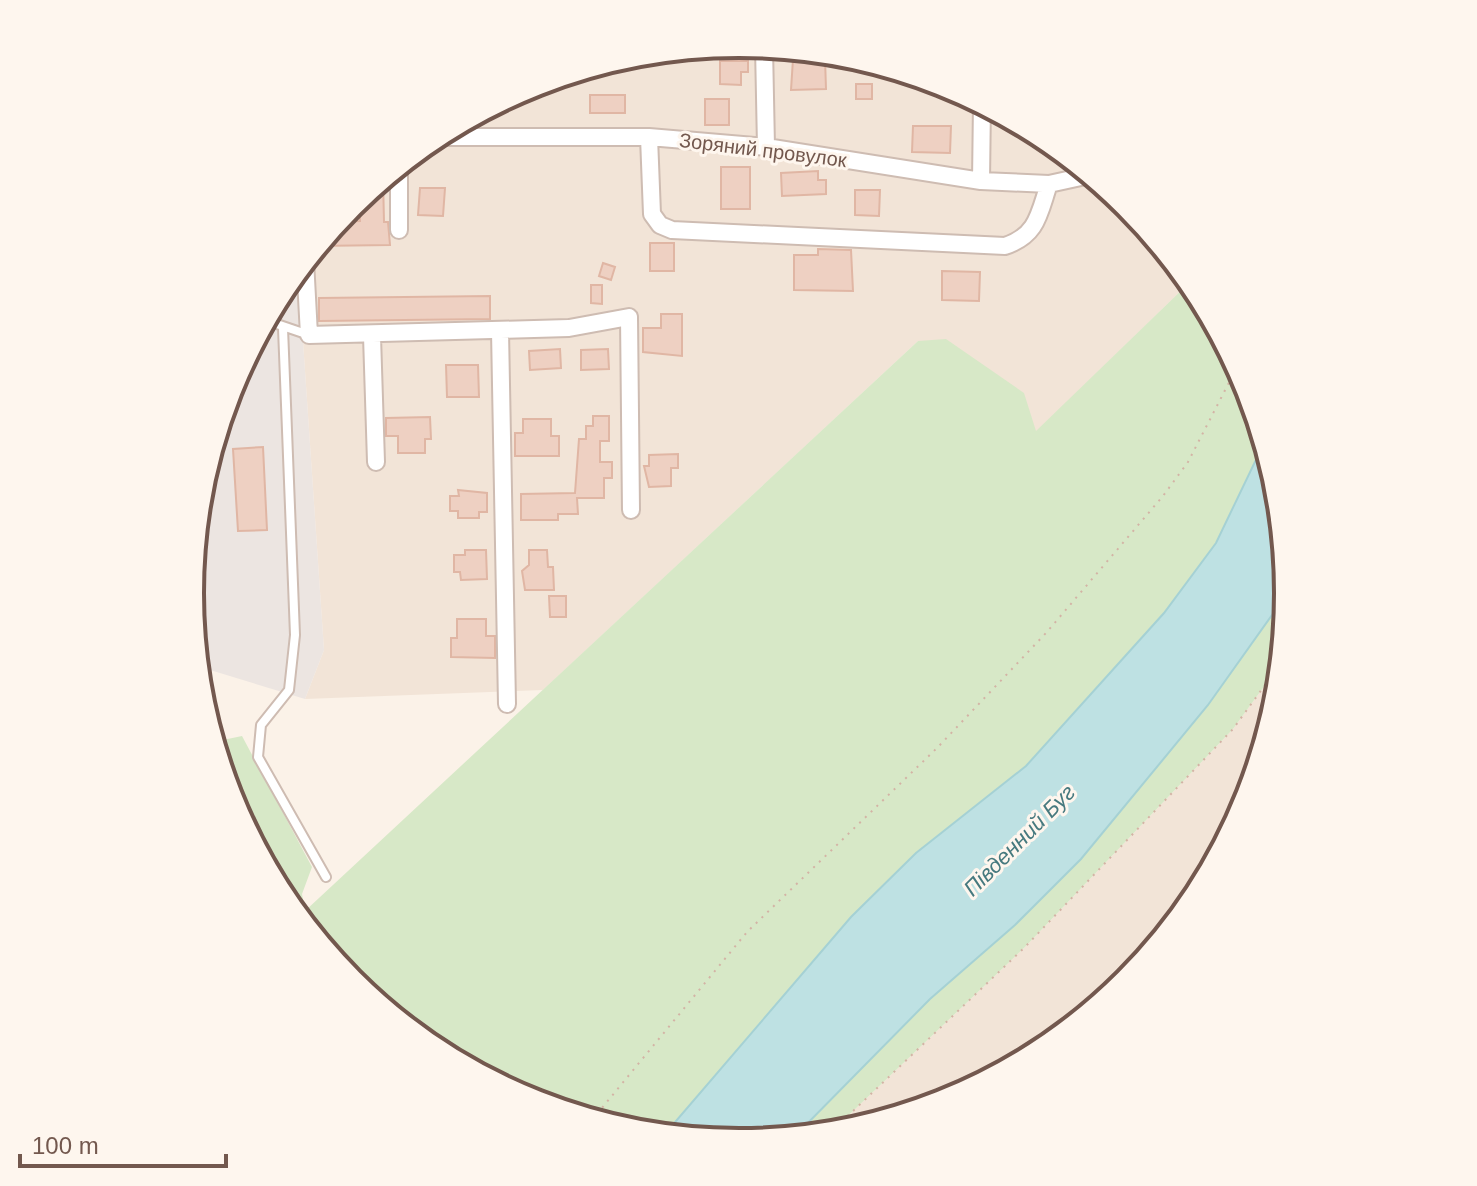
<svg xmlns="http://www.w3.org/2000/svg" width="1477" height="1186" viewBox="0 0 1477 1186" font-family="Arial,sans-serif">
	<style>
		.residential { fill: #f2e4d7 }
		.industrial { fill: #ece5e1 }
		.green { fill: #d7e8c7 }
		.water { fill: #bee1e3; stroke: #a5d1d4; stroke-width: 2 }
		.building { fill: #eed0c2; stroke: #e0b6a4; stroke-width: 2 }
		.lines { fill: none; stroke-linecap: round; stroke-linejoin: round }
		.service-casing { stroke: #cebcb2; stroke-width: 12 }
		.minor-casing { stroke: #cebcb2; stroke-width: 20 }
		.path { stroke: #d3b3a5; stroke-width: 2; stroke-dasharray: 2 6; stroke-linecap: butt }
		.service { stroke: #fff; stroke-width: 8 }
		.minor { stroke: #fff; stroke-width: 16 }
		.labels { text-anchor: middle; stroke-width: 6; stroke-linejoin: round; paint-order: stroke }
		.street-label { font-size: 20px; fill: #73584e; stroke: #fef6ee }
		.water-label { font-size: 22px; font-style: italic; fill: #46797e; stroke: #fef6ee }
		.rim { fill: none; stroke: #73584e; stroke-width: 4 }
	</style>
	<rect width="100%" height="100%" fill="#fbf2e8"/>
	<path class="residential" d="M739,44L846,55L949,86L1044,137L1127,205L1190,282L1036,432L918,341L543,690L305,699L324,650L298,268L351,204L434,136L529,86L632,54Z
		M1281,663L1277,701L1246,804L1195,898L1126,982L1043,1050L948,1100L830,1133L1025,947L1233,729Z"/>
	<path class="industrial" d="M298,268L324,650L305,699L197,666L190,593L200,485L231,382L282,288Z"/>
	<path class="green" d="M1190,282L1246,383L1264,443L1216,543L1164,613L1026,766L916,853L851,917L664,1135C513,1120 366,1023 282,898C250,850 229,796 213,742L242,736L312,867L302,894L305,911L918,341L946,339L1024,393L1036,431Z
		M1287,594L1281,663L1233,729L1025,947L830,1133L794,1137L930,999L1015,925L1081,859L1208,705Z"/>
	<path class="water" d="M1264,443L1277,486L1287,594L1208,705L1081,859L1015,925L930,999L794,1137L738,1142L664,1135L851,917L916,853L1026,766L1164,613L1216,543Z"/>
	<path class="building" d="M717,46V57H685V49Z
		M817,55L825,58L826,89L791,90L793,59Z
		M720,61H748V72H741V85L720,84Z
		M856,84H872V99H856Z
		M590,95H625V113H590Z
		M705,99H729V125H705Z
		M913,126H951L950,153L912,152Z
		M721,167H750V209H721Z
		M818,171V180H826V194L782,196L781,173Z
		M383,178L384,222H388L390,245L316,246L337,222L360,221L359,197Z
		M420,188H445L443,216L418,215Z
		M855,190H880L879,216L855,215Z
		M650,243H674V271H650Z
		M818,249L851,250L853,291L794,290V255H818Z
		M603,263L615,267L611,280L599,276Z
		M942,271L980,272L979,301L942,300Z
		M591,285H602V304L591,303Z
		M490,296V319L319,321V298Z
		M661,314H682V356L643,352V328H661Z
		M560,349L561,368L530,370L529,351Z
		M608,349L609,369L581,370V350Z
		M446,365H478L479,397H447Z
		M593,416H609V441H600V462H612V478H604V498H577L578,514H558V520H521V494L575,493L579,439H586V426H593Z
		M430,417L431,439H425V453H398V436H386V418Z
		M523,419H551V436H559V456H515V433H523Z
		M263,447L267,530L238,531L233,449Z
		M678,454V468H671V486L649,487L644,466H649V455Z
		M458,490L487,493V512H479V518H458V511H450V496H459Z
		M465,550H486L487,579L461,580L460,572H454V555H465Z
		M529,550H547L548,567H553L554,590H525L522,571L529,565Z
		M549,596H566V617H550Z
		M457,619H486V636H495V658L451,657V638H457Z"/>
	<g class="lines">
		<defs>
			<path id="service" d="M265,320L309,335
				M283,328L295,635L289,690L261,725L258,757L326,877"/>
			<path id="minor" d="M764,47L766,147
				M619,58L635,59
				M433,137H649L766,147L981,181L1049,184L1090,175
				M649,137L652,214L660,225L672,230L1005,246C1038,235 1039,213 1049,184
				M399,165V230
				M981,181L982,103
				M305,260L309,335L569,328L629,317L631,510
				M500,331L507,704
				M372,336L376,462"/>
		</defs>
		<use href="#service" class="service-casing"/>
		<use href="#minor" class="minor-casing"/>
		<path class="path" d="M592,1120L747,932L938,747L1046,633L1163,496L1188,462L1237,367
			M830,1133L1025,947L1233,729L1281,663"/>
		<use href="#service" class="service"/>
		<use href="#minor" class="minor"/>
	</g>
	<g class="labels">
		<g class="street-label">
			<text transform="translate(763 150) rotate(7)" y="7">Зоряний провулок</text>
		</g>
		<g class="water-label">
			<text transform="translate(1019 840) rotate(-45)" y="8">Південний Буг</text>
		</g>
	</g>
	<path d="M0 0H1477V1186H0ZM204 593a535 535 0 1 1 1070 0a535 535 0 1 1-1070 0Z" fill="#fef6ee" fill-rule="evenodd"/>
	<path class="rim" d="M204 593a535 535 0 1 1 1070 0a535 535 0 1 1-1070 0Z"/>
	<path d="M20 1154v12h206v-12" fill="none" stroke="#73584e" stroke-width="4"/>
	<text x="32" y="1154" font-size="24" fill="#73584e" stroke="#fef6ee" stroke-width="6" paint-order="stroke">100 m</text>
</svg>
